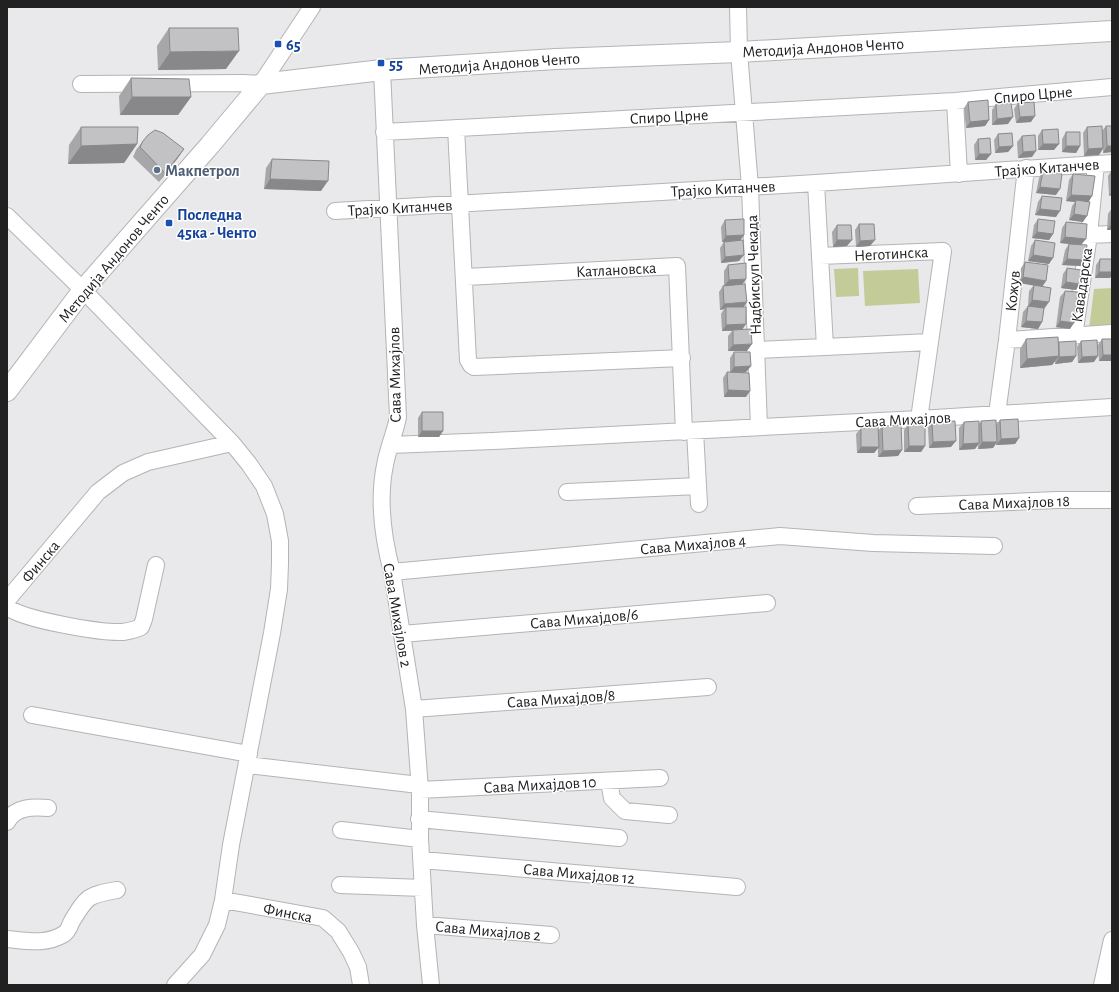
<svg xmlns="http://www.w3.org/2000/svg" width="1119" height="992" viewBox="0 0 1119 992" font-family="'Alegreya Sans',sans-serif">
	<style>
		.green { fill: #c3cb99 }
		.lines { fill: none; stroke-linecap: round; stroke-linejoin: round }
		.minor-casing { stroke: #b4b3b6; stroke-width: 18 }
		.major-casing { stroke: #b4b3b6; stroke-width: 22 }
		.minor { stroke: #fff; stroke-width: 16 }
		.major { stroke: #fff; stroke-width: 20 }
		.wall { fill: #a7a6a9 }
		.shaded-wall { fill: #888789 }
		.building { fill: #c2c1c4; stroke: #888789 }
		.transit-dot { fill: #1a4fb4; stroke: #fff; stroke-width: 1.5 }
		.service-dot { fill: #5c6f8a; stroke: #fff; stroke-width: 1.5 }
		.labels { text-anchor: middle; stroke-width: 3; stroke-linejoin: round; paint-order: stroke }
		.transit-label { font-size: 16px; font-weight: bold; fill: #164399; stroke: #fff; text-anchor: start }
		.street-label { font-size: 16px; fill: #212122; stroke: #fff }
		.service-label { font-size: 16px; font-weight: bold; fill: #4e5e75; stroke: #fff; text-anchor: start }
	</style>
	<rect width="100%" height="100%" fill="#e9e8eb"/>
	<path class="green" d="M858,268L859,296L836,297L834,269Z
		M918,269L920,303L865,306L863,271Z
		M1112,288V327L1089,329L1094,289Z"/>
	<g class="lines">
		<defs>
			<path id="minor" d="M738,7L739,52L750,187L759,427
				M382,70L398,417C395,433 388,448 385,465C378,499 383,538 392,572L414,709L420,790V839L425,925L431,985
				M81,84L244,83L261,84L312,7
				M955,101L959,174
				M456,128L468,360L471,365L474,367L682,358
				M384,132L955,101L1112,87
				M816,183L825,347L930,342L919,419
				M335,211L816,183L1112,163
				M7,216L83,290L232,443L249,464L264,486L275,514L280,541V564L279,589L272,633L231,845L223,900L217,925L202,955L175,985
				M1089,235L1112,234
				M820,256L943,251L930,342
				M465,277L677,266L684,432
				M1074,336L1089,235L1096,164
				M1007,340L1112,333
				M755,350L825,347
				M997,414L1007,340L1026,168
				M695,431L699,504
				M390,445L493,441L919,419L1112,407
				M567,492L698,486
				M917,506L1057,500H1112
				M156,565L144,619L141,627C135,630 129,631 123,632C101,633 24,620 7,607L8,599L98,492L123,473L148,462L232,443
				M392,572L780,536L873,543L994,546
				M402,634L767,603
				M414,709L708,687
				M32,715L249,754
				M247,765L419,785
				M609,781L612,798L625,811L669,815
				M420,790L660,778
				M419,819L619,838
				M7,822C15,806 34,807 48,808
				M341,830L420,839
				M422,860L737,887
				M340,885L423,888
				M223,900L323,918L338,931L351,952L358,967L361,985
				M425,925L551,935
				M7,939C27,941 46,945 64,934C68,932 70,925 72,921C87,896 88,895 117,890
				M1102,985L1112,940"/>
			<path id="major" d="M7,391L83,290L210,145L261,84L382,70L556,59L739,52L1112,31"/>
		</defs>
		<use href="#minor" class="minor-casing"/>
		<use href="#major" class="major-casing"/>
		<use href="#minor" class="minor"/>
		<use href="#major" class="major"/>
	</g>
	<path class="wall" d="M169,28L226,69L158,70L157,46Z
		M131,78L191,97L178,115H120L119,96Z
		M968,102L989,120L985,126L966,128L964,108Z
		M1018,103L1031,122L1016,123L1014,109Z
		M996,104L1008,124L992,125V110Z
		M1106,126L1112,152L1103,153V149L1099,155L1084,156L1083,133L1087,127L1102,131Z
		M81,127L137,144L124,163L68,164L69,145Z
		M1042,130L1054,150H1038V136Z
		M1066,132L1080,146L1076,153L1062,152V139Z
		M998,134L1013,146L1008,152L995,153L994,140Z
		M1022,136L1032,157L1018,158L1017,142Z
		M978,139L991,154L986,160H975L974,145Z
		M143,141L184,149L159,182L133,157L136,150Z
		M272,159L321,191L264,189L266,168Z
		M1112,170V195L1109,196L1108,176Z
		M1043,171L1056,195L1036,193L1039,178Z
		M1073,174L1092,196L1088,201L1083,222L1069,220L1072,206L1075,202L1066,201L1069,180Z
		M1042,196L1056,217L1035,215L1038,202Z
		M1112,208V230H1107L1108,214Z
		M1038,219L1053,234L1049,240L1032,238L1034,225Z
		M725,220L744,235L740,240L739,261L721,263L720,248L724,242H722L721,227Z
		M1066,222L1081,245V266L1062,265L1065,250L1069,244L1060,243L1062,228Z
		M859,224L870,246L856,247L855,230Z
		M837,225L847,246L833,247L832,232Z
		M1035,240L1049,264L1028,261L1031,246Z
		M1112,255V275L1110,278H1095L1096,265L1100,259H1112Z
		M1025,262L1046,281L1042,286L1044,309L1042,322L1038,329L1021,327L1023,312L1028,306L1029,291L1034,285L1019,283L1021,268Z
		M728,265L742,284L743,307L742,330L747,351H728V336L732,331H722L721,314L724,309L720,310L719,292L723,286L724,285V271Z
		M1067,268L1076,290L1061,288L1063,274Z
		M1065,291L1070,329L1056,327L1060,297Z
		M1026,339L1058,343L1059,342L1076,356L1072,362L1055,364V361L1052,365L1020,368V349Z
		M1102,339H1112V361H1099L1098,345Z
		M1081,341L1094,362L1078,363L1077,347Z
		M734,352L751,366L746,372L743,373L746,397H724L723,378L727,372H730V358Z
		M422,412L443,431L439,437H418V418Z
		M1000,420L1019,438L1015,444L996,445V443L993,448L978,449V445L975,449L959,450V428L964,422L979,425L981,421L996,425Z
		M932,422L951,447L929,448L928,428Z
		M908,424L925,446L921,452H904V430Z
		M882,426L902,450L898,456L878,457V448L874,453H857L856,434L861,428L878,431Z"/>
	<path class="shaded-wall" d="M239,51L226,69L158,70L170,52Z
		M132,97H191L178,115H120Z
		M1035,116L1031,122L1016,123L1020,117Z
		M1013,117L1008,124L992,125L997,119Z
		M989,120L985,126L966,128L970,122Z
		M137,144L124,163L68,164L81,146Z
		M1043,144H1059L1054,150H1038Z
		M1013,146L1008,152L995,153L999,147Z
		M1066,146H1080L1076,153L1062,152Z
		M1107,146H1112V152L1103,153Z
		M1103,148L1099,155L1084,156L1088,149Z
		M184,149L178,158L159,182L165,173Z
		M1036,151L1032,157L1018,158L1023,152Z
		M979,154H991L986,160H975Z
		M270,179L328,181L321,191L264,189Z
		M1040,187L1060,189L1056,195L1036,193Z
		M1112,191V195L1109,196Z
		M1071,195L1092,196L1088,203L1076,200L1075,202L1066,201Z
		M1040,209L1060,211L1056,217L1035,215Z
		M1074,214L1087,216L1083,222L1069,220Z
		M1111,224H1112V230H1107Z
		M1037,232L1053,234L1049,240L1032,238Z
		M744,235L740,241L722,242L726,236Z
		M1065,237L1086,239L1081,245L1060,243Z
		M837,240H852L847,246L833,247Z
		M875,240L870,246L856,247L860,241Z
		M744,255L739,261L721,263L725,257Z
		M1033,255L1053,258L1049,264L1028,261Z
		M1067,259L1085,260L1081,266L1062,265Z
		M1099,272H1112V275L1110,278H1095Z
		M1023,277L1046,281L1042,287L1019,283Z
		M746,279L742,285L724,286L729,280Z
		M1066,282L1080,284L1076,290L1061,288Z
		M1032,300L1049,302L1044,309L1028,307Z
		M747,302L743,308L726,307L724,309L720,310L724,304Z
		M1026,321L1042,322L1038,329L1021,327Z
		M1060,321L1074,323L1070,329L1056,327Z
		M746,324L742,330L722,331L726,325Z
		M752,344L747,351H728L733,345Z
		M1103,355H1112V361H1099Z
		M1059,356L1052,365L1020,368L1027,359Z
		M1076,356L1072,362L1055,364L1059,357Z
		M1098,356L1094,362L1078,363L1082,357Z
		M751,366L746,372L730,373L734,367Z
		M728,390L750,391L746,397H724Z
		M422,431H443L439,437H418Z
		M1019,438L1015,444L996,445L1001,439Z
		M956,441L951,447L929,448L933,442Z
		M982,442H997L993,448L978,449Z
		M979,443L975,449L959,450L963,444Z
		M909,446H925L921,452H904Z
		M861,447H879L874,453H857Z
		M902,450L898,456L878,457L883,451Z"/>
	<path class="building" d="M169,28H238L239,51L170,52Z
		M131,78L189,79L191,97H132Z
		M988,100L989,120L970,122L968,102Z
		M1034,102L1035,116L1020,117L1018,103Z
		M1011,103L1013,117L997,119L996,104Z
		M1102,126L1103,148L1088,149L1087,127Z
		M1106,126H1112V146H1107Z
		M81,127H138L137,144L81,146Z
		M1058,129L1059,144H1043L1042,130Z
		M155,130L163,133L184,149L165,173L140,147L143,141L148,135Z
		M1066,132H1080V146H1066Z
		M1012,133L1013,146L999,147L998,134Z
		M1035,135L1036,151L1023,152L1022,136Z
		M990,138L991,154H979L978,139Z
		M272,159L329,161L328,181L270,179Z
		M1043,171L1062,174L1060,189L1040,187Z
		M1073,174L1095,176L1092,196L1071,195Z
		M1042,196L1062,198L1060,211L1040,209Z
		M1076,200L1090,202L1087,216L1074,214Z
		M1112,208V224H1111Z
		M744,219V235L726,236L725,220Z
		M1038,219L1055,221L1053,234L1037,232Z
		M1066,222L1087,224L1086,239L1065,237Z
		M859,224H874L875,240L860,241Z
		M837,225H851L852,240H837Z
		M743,240L744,255L725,257L724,242Z
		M1035,240L1055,243L1053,258L1033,255Z
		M1069,244L1087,245L1085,260L1067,259Z
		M1100,259H1112V272H1099Z
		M1025,262L1048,265L1046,281L1023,277Z
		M746,263V279L729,280L728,265Z
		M1067,268L1081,270L1080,284L1066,282Z
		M745,284L747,302L724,304L723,286Z
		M1034,285L1051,288L1049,302L1032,300Z
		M1065,291L1078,292L1074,323L1060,321Z
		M1028,306L1044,308L1042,322L1026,321Z
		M726,307H746V324L726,325Z
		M751,329L752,344L733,345V330Z
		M1058,337L1059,356L1027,359L1026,339Z
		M1102,339H1112V355H1103Z
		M1097,340L1098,356L1082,357L1081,341Z
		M1076,341V356L1059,357V342Z
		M734,352H750L751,366L734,367Z
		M727,372L749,373L750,391L728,390Z
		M422,412H443V431H422Z
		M1018,419L1019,438L1001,439L1000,420Z
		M996,420L997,442H982L981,421Z
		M955,421L956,441L933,442L932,422Z
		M979,421V443L963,444L964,422Z
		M925,423V446H909L908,424Z
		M901,425L902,450L883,451L882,426Z
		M878,427L879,447H861V428Z"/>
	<g class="transit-dot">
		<rect x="274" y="40" width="8" height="8" rx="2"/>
		<rect x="377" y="59" width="8" height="8" rx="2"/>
		<rect x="165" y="219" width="8" height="8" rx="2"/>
	</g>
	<circle class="service-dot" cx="157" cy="170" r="4"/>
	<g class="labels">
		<g class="transit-label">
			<text x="286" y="50">65</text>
			<text x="389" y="69">55</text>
			<text x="177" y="220">Последна<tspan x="177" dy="18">45ка - Ченто</tspan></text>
		</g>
		<g class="street-label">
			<text transform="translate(823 47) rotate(-3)" y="6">Методија Андонов Ченто</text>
			<text transform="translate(499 63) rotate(-4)" y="6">Методија Андонов Ченто</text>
			<text transform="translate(1033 94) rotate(-5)" y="6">Спиро Црне</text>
			<text transform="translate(669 116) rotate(-3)" y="6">Спиро Црне</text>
			<text transform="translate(1047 167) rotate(-4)" y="6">Трајко Китанчев</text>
			<text transform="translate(723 188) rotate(-3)" y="6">Трајко Китанчев</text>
			<text transform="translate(400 207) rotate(-3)" y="6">Трајко Китанчев</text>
			<text transform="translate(891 253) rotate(-3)" y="6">Неготинска</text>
			<text transform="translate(113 258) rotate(-50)" y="6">Методија Андонов Ченто</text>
			<text transform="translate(616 269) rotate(-3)" y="6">Катлановска</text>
			<text transform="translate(753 275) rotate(-92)" y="6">Надбискуп Чекада</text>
			<text transform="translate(1081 285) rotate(-82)" y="6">Кавадарска</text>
			<text transform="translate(1012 291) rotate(-84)" y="6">Кожув</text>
			<text transform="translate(394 375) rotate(-91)" y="6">Сава Михајлов</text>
			<text transform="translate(903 419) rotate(-3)" y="6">Сава Михајлов</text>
			<text transform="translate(1014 502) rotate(-2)" y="6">Сава Михајлов 18</text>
			<text transform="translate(693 544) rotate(-5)" y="6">Сава Михајлов 4</text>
			<text transform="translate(40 561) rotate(-50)" y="6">Финска</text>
			<text transform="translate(398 615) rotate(80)" y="6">Сава Михајлов 2</text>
			<text transform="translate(584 618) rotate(-5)" y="6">Сава Михајдов/6</text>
			<text transform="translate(561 698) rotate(-4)" y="6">Сава Михајдов/8</text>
			<text transform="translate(540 784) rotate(-3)" y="6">Сава Михајдов 10</text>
			<text transform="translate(579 873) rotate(5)" y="6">Сава Михајдов 12</text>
			<text transform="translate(288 912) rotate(11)" y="6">Финска</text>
			<text transform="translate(488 930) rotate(5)" y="6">Сава Михајлов 2</text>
		</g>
		<g class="service-label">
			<text x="165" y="176">Макпетрол</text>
		</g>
	</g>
	<rect width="1119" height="992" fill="none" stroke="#212122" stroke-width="16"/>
</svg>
